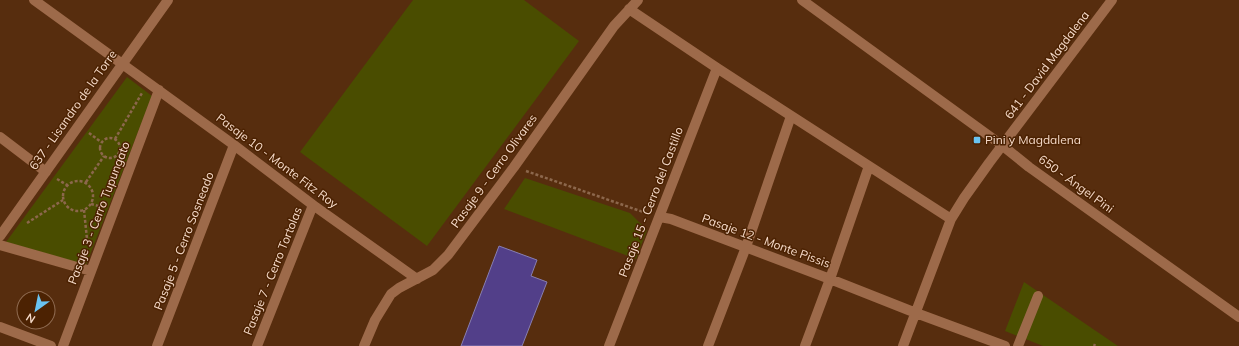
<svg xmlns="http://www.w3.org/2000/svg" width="1239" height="346" viewBox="0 0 1239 346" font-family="Mulish,sans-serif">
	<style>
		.green { fill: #4a4d00 }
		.building { fill: #523f89; stroke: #887fb1 }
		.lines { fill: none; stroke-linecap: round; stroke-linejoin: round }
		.path { stroke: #8c674c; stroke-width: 2.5; stroke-dasharray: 3 2; stroke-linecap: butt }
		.minor { stroke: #9d6a4a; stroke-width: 10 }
		.poi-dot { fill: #69c3f1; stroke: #4c2202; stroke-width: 1.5 }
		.labels { text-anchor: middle; stroke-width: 3; stroke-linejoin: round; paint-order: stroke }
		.street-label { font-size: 12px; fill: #f6dbca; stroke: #4c2202 }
		.poi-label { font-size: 12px; fill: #f6dbca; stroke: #4c2202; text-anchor: start }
	</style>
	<rect width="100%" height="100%" fill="#572d0e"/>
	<path class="green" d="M413,0H524L579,41L427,246L300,152Z
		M127,77L152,96L86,265L6,242Z
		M525,178L630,213L647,230L636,259L504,209Z
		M1024,282L1118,346H1043L1005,331Z"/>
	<path class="building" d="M499,246L537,260L531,276L547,282L522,346H461Z"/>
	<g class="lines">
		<path class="path" d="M89,133L101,142
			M100 148a10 10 0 1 1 20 0a10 10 0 1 1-20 0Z
			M115,139L142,93
			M526,171L646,213
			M57,179L67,185
			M63 196a15 15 0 1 1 30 0a15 15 0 1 1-30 0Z
			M86,182L104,156
			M91,204L102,207
			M84,210L87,239
			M27,223L63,200
			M1094,346L1095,344"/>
		<path class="minor" d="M34,0L234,145L313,205L417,279
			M802,0L1003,146L1029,167L1239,317
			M629,9L717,68L951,219
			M0,137L46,172
			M660,217L671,219L830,279L916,313L1005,346
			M0,236L168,0
			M0,245L91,271
			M0,327L51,346
			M63,346L159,90
			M157,346L234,145
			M257,346L313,205
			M364,346L375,320L391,294L399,288L433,270L448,255L514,167L614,26L638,0
			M609,346L717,68
			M708,346L746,247L791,116
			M805,346L830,279L869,166
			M903,346L951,219L964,198L989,163L1112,0
			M1018,346L1038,296"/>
	</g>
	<rect class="poi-dot" x="973" y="136" width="8" height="8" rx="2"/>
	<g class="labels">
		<g class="street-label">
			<text transform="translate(1047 65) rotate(-53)" y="4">641 - David Magdalena</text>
			<text transform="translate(73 110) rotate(-55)" y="4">637 - Lisandro de la Torre</text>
			<text transform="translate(277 161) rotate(37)" y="4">Pasaje 10 - Monte Fitz Roy</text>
			<text transform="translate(494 171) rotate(-54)" y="4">Pasaje 9 - Cerro Olivares</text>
			<text transform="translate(1076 184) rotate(36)" y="4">650 - Ángel Pini</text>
			<text transform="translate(651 202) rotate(-69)" y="4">Pasaje 15 - Cerro del Castillo</text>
			<text transform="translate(99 213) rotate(-69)" y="4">Pasaje 3 - Cerro Tupungato</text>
			<text transform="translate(184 241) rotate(-69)" y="4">Pasaje 5 - Cerro Sosneado</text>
			<text transform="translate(766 241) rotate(20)" y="4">Pasaje 12 - Monte Pissis</text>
			<text transform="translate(273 271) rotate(-68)" y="4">Pasaje 7 - Cerro Tortolas</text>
		</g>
		<g class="poi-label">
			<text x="985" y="144">Pini y Magdalena</text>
		</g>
	</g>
	<g transform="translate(36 310) rotate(213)"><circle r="19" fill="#4c2202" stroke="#906c52"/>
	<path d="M0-3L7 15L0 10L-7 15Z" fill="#69c3f1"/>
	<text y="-6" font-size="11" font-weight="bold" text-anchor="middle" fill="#f6dbca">N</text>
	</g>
</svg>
